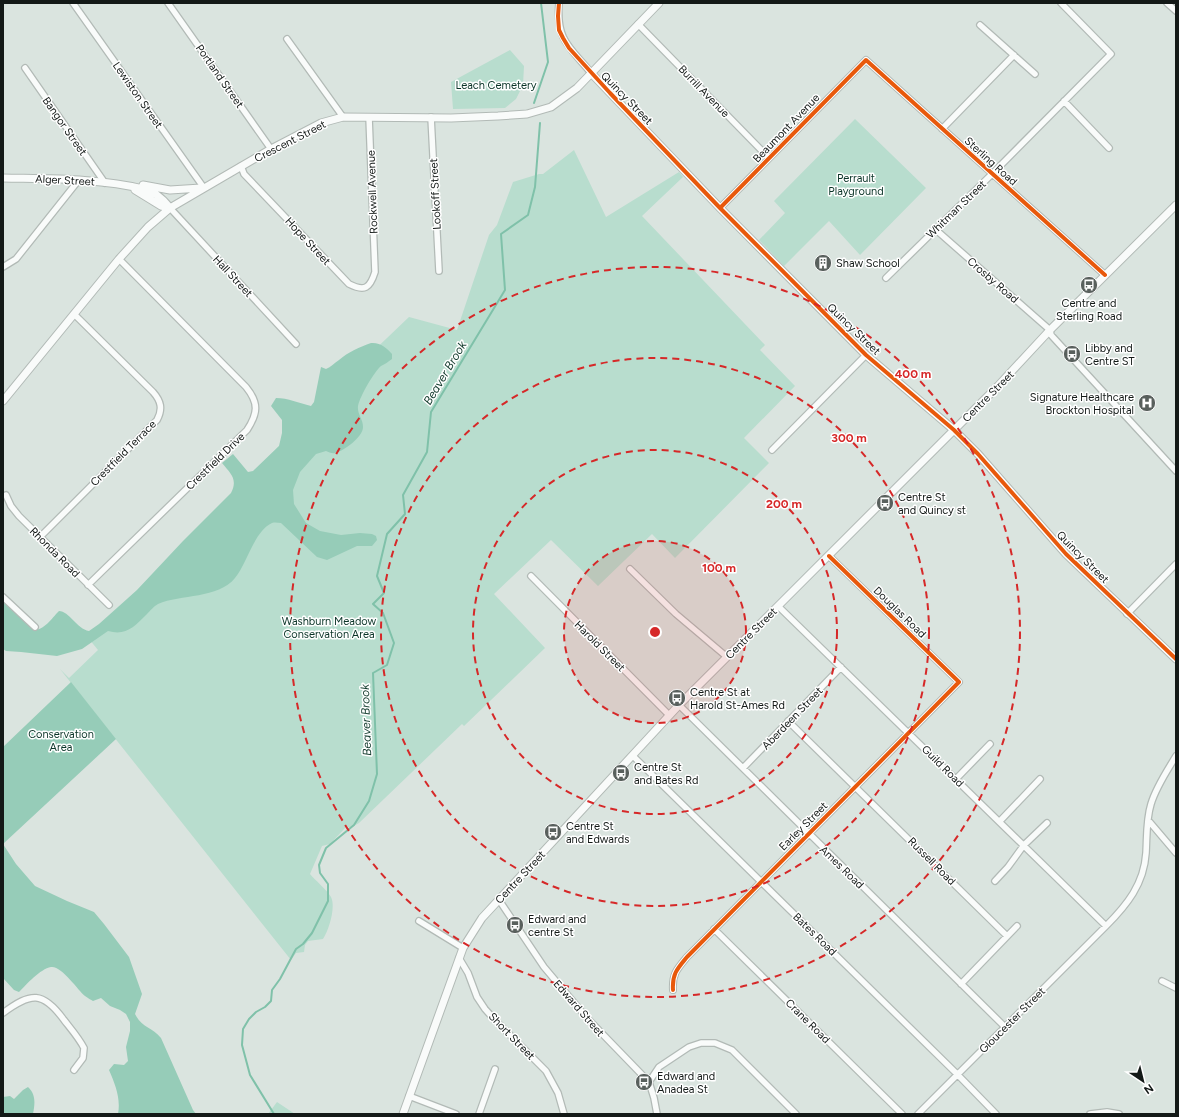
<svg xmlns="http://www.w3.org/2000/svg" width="1179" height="1117" viewBox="0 0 1179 1117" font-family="Figtree,sans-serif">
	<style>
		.green { fill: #b8ddce }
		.forest { fill: #96ccb8 }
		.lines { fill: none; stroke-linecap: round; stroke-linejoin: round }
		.stream { stroke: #7fc1a9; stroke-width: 2 }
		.street-casing { stroke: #b2bab6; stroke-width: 8 }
		.secondary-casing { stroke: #b2bab6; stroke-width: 9 }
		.street { stroke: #f9fbfa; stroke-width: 5.5 }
		.secondary { stroke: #f9fbfa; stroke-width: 7 }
		.cycleway-casing { stroke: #fff; stroke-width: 6 }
		.cycleway { stroke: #e8590c; stroke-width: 4 }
		.ring { fill: none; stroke: #d62828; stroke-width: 2; stroke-dasharray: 7 5 }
		.labels { text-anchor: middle; stroke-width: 3; stroke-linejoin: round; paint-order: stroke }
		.street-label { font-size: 11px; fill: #131917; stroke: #fff }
		.park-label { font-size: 11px; fill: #0b3528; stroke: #fff }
		.poi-label { font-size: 11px; fill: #131917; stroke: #fff; text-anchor: start }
		.water-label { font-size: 12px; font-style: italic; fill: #153d2f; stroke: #fff }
		.centre { fill: #d62828; stroke: #fff; stroke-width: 2 }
		.ring-label { font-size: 12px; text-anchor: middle; font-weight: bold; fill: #d62828; stroke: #fff; stroke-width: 3; stroke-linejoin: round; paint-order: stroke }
	</style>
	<rect width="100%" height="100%" fill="#dae4df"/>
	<path class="green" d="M510,50L524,66L523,85L516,99L505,108L453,109L451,82Z
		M855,119L926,188L860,255L829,221L784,266L759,240L785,213L774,201Z
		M574,150L606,217L679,172L683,177L642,216L765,345L760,350L795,386L744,438L769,463L675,558L652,534L598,586L551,540L494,594L545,648L464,726L462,724L359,823L352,827H346L330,844L322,846L310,874C315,880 327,890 331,897C336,907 329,930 323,939L308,941L305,945L304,952L296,953L291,960L60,669L69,678L98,650L89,639L365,359L409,317L457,330L489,235L497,225L513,182L539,174H543Z
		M277,1102L295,1114H268Z"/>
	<path class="forest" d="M371,343C380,342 387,348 392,354V359C388,362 385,364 381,366C374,372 360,396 358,406C357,414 363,419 363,427C363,437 344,451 335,453C332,454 329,452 326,451L316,454L300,472L293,490L294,504L306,523L320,531L341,535L360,533L372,534L376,536L377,540L372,546H357L327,560L317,557L281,523C278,523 275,522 272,523C254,531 247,564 235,578C218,599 181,594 158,604C154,606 150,611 147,614C134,627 126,636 108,631L82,649L57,656L21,652L6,651L3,649V599L33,630C45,630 51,619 59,611C69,611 77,629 89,631L99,624L137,590L183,541L231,493C238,479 231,474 222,463L233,454L248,472L253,471L279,446L282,433V420L271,406L276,398C288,398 299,403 311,406L314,402L321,367L326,369C331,367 334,363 339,360C348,352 360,347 371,343Z
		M71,682L116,739L3,844L16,864L35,886L67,901L94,912L104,924L129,957L136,977L142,994L135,1014C142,1028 152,1027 161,1038L193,1110L196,1114H118C121,1098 115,1084 109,1070L114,1064L124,1065L128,1061L126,1047L130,1031V1022L126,1014L120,1010L110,1006L101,998L93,1001C91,1000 88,998 85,996C78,990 61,965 51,967C40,969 27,984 19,992L14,990L3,978V747Z
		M28,1087C36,1094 35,1104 33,1114H3V1097L10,1096L14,1099L23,1090Z"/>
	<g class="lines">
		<path class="stream" d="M534,103L548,62L541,3
			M274,1114L250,1075L242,1045L243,1029L249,1019L256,1012L265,1007L271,1001L272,990L280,979L296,949L303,944L312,933L328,901V884L320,873L319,865L326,848L354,825L369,801L377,774L373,673L387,665L394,643L383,613L373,604L384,593L377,576L387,534L405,514L403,495L427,452L431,412L505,290L501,234L528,215L535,187L540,123"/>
		<defs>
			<path id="street" d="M73,3L204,188
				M168,3L271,149
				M559,3C556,41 570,47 592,74
				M1167,3L1176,11
				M638,24L769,158
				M980,25L1035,74
				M287,39L343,117
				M25,68L105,183
				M1064,101L1109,148
				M431,117L439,271
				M942,129L1014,55
				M241,166L244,174L349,284C365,292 370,288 375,272L369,117
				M170,208L296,344
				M720,208L866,60L1105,275
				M935,229L1050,330L1051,335L1176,471
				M3,267L16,259L78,181
				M886,278L992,174L1111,54L1061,3
				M772,450L866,355
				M6,495L11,506L19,516L109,605
				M40,537L157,420C163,409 161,401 153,392L74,314
				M630,569L676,614L727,657
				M531,576L669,715
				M88,585L247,430C258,413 259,403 246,387L119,259
				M3,597L35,627
				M778,606L1106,926
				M1127,614L1176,564
				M679,705L1006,1028
				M788,721L1007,936
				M633,756L957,1074L996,1114
				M743,768L841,667
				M956,779L990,744
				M1148,820L1176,853
				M1000,821L1040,779
				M995,881L1008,867L1024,845L1047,823
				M499,900L544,967L587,1018L649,1082L654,1098L657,1114
				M419,921L463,948
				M714,929L902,1114
				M459,958L468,973L477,997L485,1009L494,1019L546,1071L558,1093L564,1114
				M1162,981L1176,988
				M961,984L1017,926
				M673,990C672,974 677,969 687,957L959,682L829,556
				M3,1013C31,992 43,991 64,1020C71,1029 79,1038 84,1048L83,1058L74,1070
				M649,1082L659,1067L689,1047L701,1043H715L732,1050L796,1114
				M409,1096L456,1114
				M479,1114L495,1069
				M918,1114L1106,926C1127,905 1144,884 1146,853C1147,837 1146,820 1151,804C1156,787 1167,771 1176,756
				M1090,1114L1107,1112L1119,1114"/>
			<path id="secondary" d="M592,74L720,208L866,355L954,430L978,454L1066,554L1176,659
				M3,178C47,179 101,178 143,189C154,191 163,199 170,208
				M143,185L170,190L201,188
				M135,190L161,206L170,208
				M3,401L119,259L148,227L170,208L271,149L321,123L343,117L451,118L498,116L527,114L551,107L577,88L659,3
				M403,1114L463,948L482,918L679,705L998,386L1050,330L1176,205"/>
		</defs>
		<use href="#street" class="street-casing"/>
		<use href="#secondary" class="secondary-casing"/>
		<use href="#street" class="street"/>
		<use href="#secondary" class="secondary"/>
		<defs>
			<path id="cycleway" d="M559,3L558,16L559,30L563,38L569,48L610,93L720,208L866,355L954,430L978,454L1066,554L1176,659
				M720,208L866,60L1105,275
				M673,990C672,974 677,969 687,957L959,682L829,556"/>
		</defs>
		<use href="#cycleway" class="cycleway-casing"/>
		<use href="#cycleway" class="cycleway"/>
	</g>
	<circle cx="655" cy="632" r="91" fill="#d62828" fill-opacity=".12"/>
	<g class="ring">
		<circle cx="655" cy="632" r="91"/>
		<circle cx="655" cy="632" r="182"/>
		<circle cx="655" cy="632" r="274"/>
		<circle cx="655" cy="632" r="365"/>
	</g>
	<defs>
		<symbol id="building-disc" viewBox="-11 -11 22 22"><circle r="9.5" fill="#59605d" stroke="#fff"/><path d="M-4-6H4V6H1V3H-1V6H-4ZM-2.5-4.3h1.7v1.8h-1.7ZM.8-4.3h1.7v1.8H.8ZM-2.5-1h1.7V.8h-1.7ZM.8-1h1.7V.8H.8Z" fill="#fff"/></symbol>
		<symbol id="bus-disc" viewBox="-11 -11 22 22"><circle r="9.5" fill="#59605d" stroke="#fff"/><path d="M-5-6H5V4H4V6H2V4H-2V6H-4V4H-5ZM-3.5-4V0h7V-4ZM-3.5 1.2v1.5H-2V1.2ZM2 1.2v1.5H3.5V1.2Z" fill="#fff"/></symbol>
		<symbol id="hospital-disc" viewBox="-11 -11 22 22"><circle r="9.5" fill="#59605d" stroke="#fff"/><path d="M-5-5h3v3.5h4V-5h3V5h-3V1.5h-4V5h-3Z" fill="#fff"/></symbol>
	</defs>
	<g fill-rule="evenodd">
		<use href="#building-disc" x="813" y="253" width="20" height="20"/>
		<use href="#bus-disc" x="1079" y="275" width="20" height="20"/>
		<use href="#bus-disc" x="1062" y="344" width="20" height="20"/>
		<use href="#hospital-disc" x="1137" y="393" width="20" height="20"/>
		<use href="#bus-disc" x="875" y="493" width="20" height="20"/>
		<use href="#bus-disc" x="667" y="688" width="20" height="20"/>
		<use href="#bus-disc" x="611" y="763" width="20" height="20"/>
		<use href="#bus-disc" x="543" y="822" width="20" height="20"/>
		<use href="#bus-disc" x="505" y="915" width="20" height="20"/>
		<use href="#bus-disc" x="634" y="1072" width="20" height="20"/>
	</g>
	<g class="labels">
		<g class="street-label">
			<text transform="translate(220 76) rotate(55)" y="4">Portland Street</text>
			<text transform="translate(704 91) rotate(46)" y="4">Burrill Avenue</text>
			<text transform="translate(138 95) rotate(55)" y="4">Lewiston Street</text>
			<text transform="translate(627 98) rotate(46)" y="4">Quincy Street</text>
			<text transform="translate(65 126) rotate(55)" y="4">Bangor Street</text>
			<text transform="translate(786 128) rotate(-46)" y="4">Beaumont Avenue</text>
			<text transform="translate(290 141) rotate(-27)" y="4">Crescent Street</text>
			<text transform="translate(991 161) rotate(42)" y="4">Sterling Road</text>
			<text transform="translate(65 180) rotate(3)" y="4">Alger Street</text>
			<text transform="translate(372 192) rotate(-92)" y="4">Rockwell Avenue</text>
			<text transform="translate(435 194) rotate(-93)" y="4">Lookoff Street</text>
			<text transform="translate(956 209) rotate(-44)" y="4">Whitman Street</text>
			<text transform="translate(308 241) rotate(47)" y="4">Hope Street</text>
			<text transform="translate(233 276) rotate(47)" y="4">Hall Street</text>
			<text transform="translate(993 280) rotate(41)" y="4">Crosby Road</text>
			<text transform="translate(854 329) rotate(44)" y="4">Quincy Street</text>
			<text transform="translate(988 396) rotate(-45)" y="4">Centre Street</text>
			<text transform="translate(123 453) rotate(-45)" y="4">Crestfield Terrace</text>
			<text transform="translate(215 461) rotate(-44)" y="4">Crestfield Drive</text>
			<text transform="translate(55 552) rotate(45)" y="4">Rhonda Road</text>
			<text transform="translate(1083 557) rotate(45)" y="4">Quincy Street</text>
			<text transform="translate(900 612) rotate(44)" y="4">Douglas Road</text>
			<text transform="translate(751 633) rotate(-45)" y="4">Centre Street</text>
			<text transform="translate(600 646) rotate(45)" y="4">Harold Street</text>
			<text transform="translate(792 718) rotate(-46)" y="4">Aberdeen Street</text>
			<text transform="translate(943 766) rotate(45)" y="4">Guild Road</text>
			<text transform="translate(803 826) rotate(-45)" y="4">Earley Street</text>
			<text transform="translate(932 861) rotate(45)" y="4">Russell Road</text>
			<text transform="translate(842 867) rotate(44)" y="4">Ames Road</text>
			<text transform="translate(520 877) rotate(-47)" y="4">Centre Street</text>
			<text transform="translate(815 934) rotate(44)" y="4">Bates Road</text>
			<text transform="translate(579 1008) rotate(49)" y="4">Edward Street</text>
			<text transform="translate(1012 1020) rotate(-45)" y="4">Gloucester Street</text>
			<text transform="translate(808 1021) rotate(45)" y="4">Crane Road</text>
			<text transform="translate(512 1036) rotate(46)" y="4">Short Street</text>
		</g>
		<g class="park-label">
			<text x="496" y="89">Leach Cemetery</text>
			<text x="856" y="182">Perrault<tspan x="856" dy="13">Playground</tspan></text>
			<text x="329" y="625">Washburn Meadow<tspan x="329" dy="13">Conservation Area</tspan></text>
			<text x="61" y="738">Conservation<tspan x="61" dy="13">Area</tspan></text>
		</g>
		<g class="poi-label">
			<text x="836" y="267">Shaw School</text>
			<text x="1089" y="307" text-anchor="middle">Centre and<tspan x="1089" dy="13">Sterling Road</tspan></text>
			<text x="1085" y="352">Libby and<tspan x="1085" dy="13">Centre ST</tspan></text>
			<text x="1134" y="401" text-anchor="end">Signature Healthcare<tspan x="1134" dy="13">Brockton Hospital</tspan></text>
			<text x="898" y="501">Centre St<tspan x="898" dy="13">and Quincy st</tspan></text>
			<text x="690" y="696">Centre St at<tspan x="690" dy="13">Harold St-Ames Rd</tspan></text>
			<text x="634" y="771">Centre St<tspan x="634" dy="13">and Bates Rd</tspan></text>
			<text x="566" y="830">Centre St<tspan x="566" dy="13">and Edwards</tspan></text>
			<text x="528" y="923">Edward and<tspan x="528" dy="13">centre St</tspan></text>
			<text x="657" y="1080">Edward and<tspan x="657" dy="13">Anadea St</tspan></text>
		</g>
		<g class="water-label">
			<text transform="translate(445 373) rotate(-59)" y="4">Beaver Brook</text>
			<text transform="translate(366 720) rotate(-92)" y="4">Beaver Brook</text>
		</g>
	</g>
	<circle cx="655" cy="632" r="6" class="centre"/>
	<g class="ring-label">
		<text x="913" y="378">400 m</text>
		<text x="849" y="442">300 m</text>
		<text x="784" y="508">200 m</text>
		<text x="719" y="572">100 m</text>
	</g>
	<rect width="1179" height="1117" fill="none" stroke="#131917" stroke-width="8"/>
	<g transform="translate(1143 1081) rotate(145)" stroke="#ffffff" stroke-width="3" paint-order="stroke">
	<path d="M0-3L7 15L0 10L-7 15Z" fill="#131917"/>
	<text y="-6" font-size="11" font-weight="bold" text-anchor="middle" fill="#131917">N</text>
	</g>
</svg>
